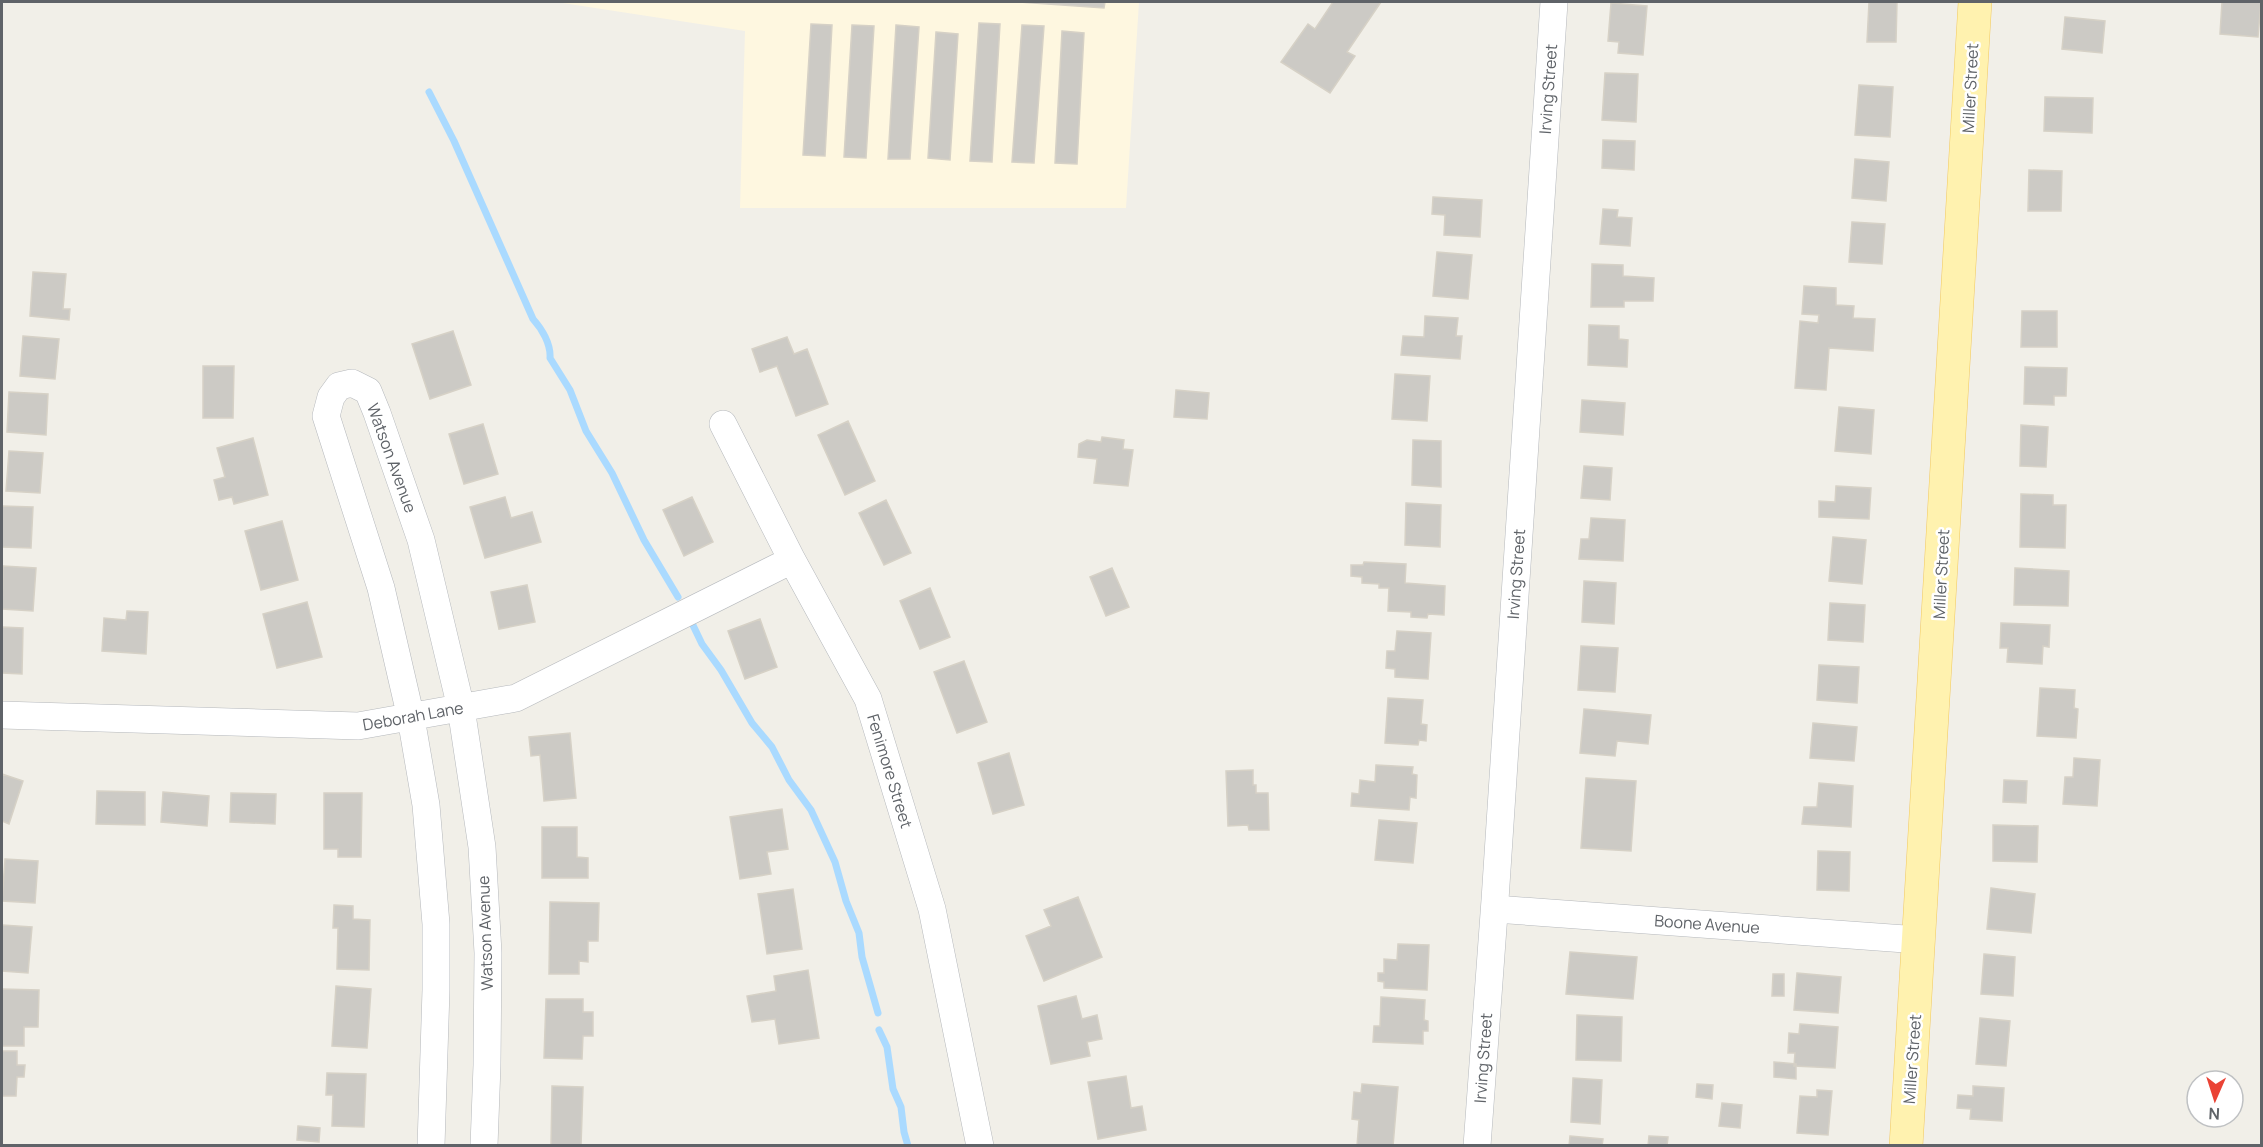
<svg xmlns="http://www.w3.org/2000/svg" width="2263" height="1147" viewBox="0 0 2263 1147" font-family="Manrope,sans-serif">
	<style>
		.commercial { fill: #fef7e0 }
		.lines { fill: none; stroke-linecap: round; stroke-linejoin: round }
		.stream { stroke: #aadaff; stroke-width: 7 }
		.building { fill: #cccac5; stroke: #d6d1c6; stroke-width: 1.5 }
		.minor-casing { stroke: #b5b8bc; stroke-width: 28 }
		.major-casing { stroke: #f2c960; stroke-width: 34 }
		.minor { stroke: #fff; stroke-width: 27 }
		.major { stroke: #fff2af; stroke-width: 33 }
		.labels { text-anchor: middle; stroke-width: 5; stroke-linejoin: round; paint-order: stroke }
		.street-label { font-size: 16px; fill: #5f6368; stroke: #fff }
	</style>
	<rect width="100%" height="100%" fill="#f1efe8"/>
	<path class="commercial" d="M556,2H1139L1126,208H740L745,31Z"/>
	<g class="lines">
		<path class="stream" d="M429,92L454,141L533,319C542,329 551,344 550,358L570,390L586,431L612,473L644,540L678,597
			M690,619L702,644L721,670L752,723L772,747L789,780L811,810L835,862L846,901L859,933L862,957L878,1013
			M879,1030L887,1047L893,1089L901,1107L904,1132L908,1146"/>
	</g>
	<path class="building" d="M1019,2H1105L1104,8Z
		M1333,2H1381L1347,52L1355,56L1330,93L1281,62L1308,24L1315,29Z
		M1869,2H1897L1896,42H1867Z
		M2222,2H2261L2258,37L2220,34Z
		M1611,3L1647,6L1643,55L1618,53L1619,42L1608,41Z
		M2065,17L2105,21L2102,53L2062,49Z
		M979,23L1000,24L992,162L970,161Z
		M811,24L832,25L825,156L803,155Z
		M852,25L874,26L866,158L844,157Z
		M896,25L919,27L910,159H888Z
		M1022,25L1044,26L1034,163L1012,162Z
		M1062,31L1084,33L1077,164L1055,163Z
		M936,32L958,34L950,160L928,158Z
		M1605,73L1638,74L1636,122L1602,120Z
		M1859,85L1893,87L1890,137L1855,135Z
		M2045,97L2093,98L2092,133L2044,131Z
		M1603,140L1635,141L1634,170L1602,168Z
		M1855,159L1889,162L1886,201L1852,198Z
		M2029,170L2062,171L2061,211H2028Z
		M1433,197L1482,200L1480,237L1444,235L1445,215L1432,214Z
		M1603,209L1618,210L1617,217L1632,218L1630,246L1600,244Z
		M1852,222L1885,224L1882,264L1849,262Z
		M1437,252L1472,255L1468,299L1433,296Z
		M1592,264L1623,265V276L1654,278L1653,301H1624V307H1591Z
		M33,272L66,274L63,309H70L69,320L30,316Z
		M1804,286L1836,288V305L1854,306L1853,318L1875,319L1873,351L1829,348L1826,390L1795,388L1800,321L1818,323L1819,315L1802,314Z
		M2022,311H2057V347H2021Z
		M1425,316L1458,318L1456,336H1462L1460,359L1401,355L1403,336L1424,337Z
		M1589,325L1619,326V339L1628,340L1627,367L1588,365Z
		M453,331L471,385L430,399L412,344Z
		M23,336L59,339L55,379L20,376Z
		M787,337L794,354L807,349L828,404L796,416L777,366L760,372L752,349Z
		M203,366H234L233,418H203Z
		M2025,367L2067,368L2066,396H2054V405L2024,404Z
		M1395,374L1430,376L1427,421L1392,419Z
		M1176,390L1209,393L1207,419L1174,417Z
		M9,392L48,394L46,435L7,432Z
		M1582,400L1625,403L1623,435L1580,432Z
		M1839,407L1874,410L1871,454L1835,451Z
		M848,421L875,481L845,495L818,435Z
		M483,424L498,474L464,484L449,434Z
		M2021,425L2048,427L2046,467L2020,466Z
		M1102,437L1124,440L1123,449L1133,450L1128,486L1094,483L1097,459L1078,457L1079,444L1087,440L1101,442Z
		M253,438L268,495L234,504L232,497L219,500L214,480L225,477L217,448Z
		M1413,440L1441,441V487L1412,485Z
		M9,451L43,453L40,493L6,491Z
		M1584,466L1612,468L1610,500L1581,498Z
		M1836,486L1871,488L1869,519L1819,517V501L1835,502Z
		M2021,494L2053,495V505H2066L2065,548L2020,547Z
		M505,497L511,518L532,512L541,542L485,558L470,507Z
		M692,497L713,542L684,556L663,510Z
		M886,500L911,553L884,565L859,513Z
		M1406,503L1441,505L1440,547L1405,545Z
		M2,506L33,507L31,548L2,547Z
		M1591,518L1625,520L1623,561L1579,559L1581,539H1589Z
		M282,521L298,580L261,590L245,531Z
		M1833,537L1866,540L1862,584L1829,581Z
		M1364,562L1406,564L1405,583L1445,586L1444,615L1428,614L1427,618L1411,617V612L1388,611L1389,588H1379V584L1362,583V577L1351,576V565H1363Z
		M3,566L36,568L33,611L2,609Z
		M1112,568L1129,607L1106,616L1090,577Z
		M2015,568L2069,571L2068,606L2014,605Z
		M1584,581L1616,583L1614,624L1582,622Z
		M527,585L535,622L499,629L491,592Z
		M930,588L950,637L920,649L900,601Z
		M307,602L322,657L277,668L263,614Z
		M1830,603L1865,605L1863,642L1828,640Z
		M127,611L148,612L146,654L102,651L104,618L126,620Z
		M760,619L777,667L745,679L728,631Z
		M2001,623L2050,625L2049,647L2043,646L2042,664L2007,662L2008,648H2000Z
		M2,627L23,628L22,674L2,673Z
		M1397,631L1431,633L1428,679L1395,677V669L1386,668L1387,651H1395Z
		M1581,646L1618,648L1615,692L1578,690Z
		M964,661L987,722L957,733L934,672Z
		M1819,665L1859,667L1857,703L1817,700Z
		M2040,688L2075,690L2074,708L2078,709L2076,738L2037,736Z
		M1388,698L1423,700L1421,724L1427,725L1426,741L1419,740L1418,745L1385,743Z
		M1584,709L1651,715L1648,744L1617,741L1615,756L1580,753Z
		M1813,723L1857,727L1854,761L1810,758Z
		M570,733L576,798L544,801L540,755L531,756L529,737Z
		M1009,753L1024,805L993,814L978,763Z
		M2074,758L2100,760L2097,806L2063,804L2065,777H2073Z
		M1376,765L1413,767L1412,774L1417,775L1416,798L1410,797L1409,810L1351,806L1352,793L1359,794L1360,780L1375,782Z
		M1253,770V785H1256V793H1268L1269,830H1249L1248,825L1228,826L1226,771Z
		M2,774L23,781L9,824L2,821Z
		M1586,778L1636,781L1631,851L1581,848Z
		M2004,780L2027,781L2026,803L2003,802Z
		M1819,783L1853,786L1851,827L1802,824L1804,807H1817Z
		M97,791L145,792V825L96,824Z
		M163,792L209,796L207,826L161,822Z
		M231,793L276,794L275,824L230,822Z
		M324,793H362L361,857H338V849H324Z
		M782,809L788,849L767,852L771,874L740,879L730,817Z
		M1379,820L1417,823L1413,863L1375,860Z
		M1993,825L2038,826L2037,862L1993,861Z
		M542,827H577V857L588,858V878H542Z
		M1818,851L1850,852L1849,891L1817,890Z
		M5,859L38,861L35,903L2,901Z
		M1991,888L2035,894L2031,933L1987,929Z
		M793,889L802,949L767,954L758,894Z
		M1078,897L1102,957L1044,981L1026,936L1051,926L1044,910Z
		M550,902L599,903L598,941H588V962L579,961V974H549Z
		M334,905L353,906V919L370,920L369,970L337,969L338,928H333Z
		M2,925L32,927L28,973L2,971Z
		M1398,944L1429,945L1427,990L1384,988V982L1378,981V973H1384V959L1397,960Z
		M1570,952L1637,957L1633,999L1566,994Z
		M1984,954L2015,957L2013,996L1981,994Z
		M808,970L819,1038L779,1044L775,1019L752,1022L747,996L776,991L774,976Z
		M1797,973L1841,977L1838,1013L1794,1010Z
		M1773,974H1784V996H1772Z
		M336,986L371,989L367,1048L332,1046Z
		M2,989L39,990L38,1027H24V1046H2Z
		M1076,996L1082,1019L1097,1015L1102,1039L1087,1042L1090,1056L1051,1064L1038,1006Z
		M1381,997L1425,1000L1424,1020L1428,1021V1031H1423V1044L1373,1042L1374,1026H1380Z
		M546,999H583V1012H593V1036H583L582,1059L544,1058Z
		M1577,1015L1622,1017L1621,1061L1576,1060Z
		M1980,1018L2010,1021L2006,1066L1976,1064Z
		M1800,1024L1838,1027L1835,1068L1794,1066L1795,1053H1788L1789,1033L1799,1034Z
		M2,1051H17V1065H25L24,1077H17L16,1096H2Z
		M1774,1062L1796,1064V1079L1774,1077Z
		M327,1073L366,1074L364,1127L332,1126L333,1095H326Z
		M1126,1076L1131,1108L1142,1106L1146,1130L1098,1139L1088,1082Z
		M1573,1078L1602,1080L1600,1124L1571,1122Z
		M1362,1084L1398,1087L1393,1146H1357L1359,1120L1352,1119L1354,1092L1361,1093Z
		M1697,1084L1713,1085L1712,1099L1696,1097Z
		M552,1086L583,1087L581,1146H551Z
		M1973,1086L2004,1088L2002,1121L1970,1119L1971,1109L1957,1108L1958,1095L1973,1096Z
		M1817,1090L1832,1091L1828,1135L1797,1133L1800,1096L1817,1097Z
		M1722,1103L1742,1105L1740,1128L1719,1126Z
		M298,1126L320,1128L319,1142L297,1140Z
		M1570,1136L1603,1139L1602,1146H1569Z
		M1649,1136L1668,1137L1667,1146H1648Z"/>
	<g class="lines">
		<defs>
			<path id="minor" d="M723,424L792,560L868,699L932,909L980,1146
				M2,715L358,726L516,698L792,560
				M1495,909L1919,940
				M431,1146L436,990V924L426,805L411,718L381,588L326,416L331,397L339,386L352,383L368,391L377,413L421,540L461,708L482,847L488,953L487,1065L484,1146
				M1477,1146L1495,900L1554,2"/>
			<path id="major" d="M1906,1146L1975,2"/>
		</defs>
		<use href="#minor" class="minor-casing"/>
		<use href="#major" class="major-casing"/>
		<use href="#minor" class="minor"/>
		<use href="#major" class="major"/>
	</g>
	<g class="labels">
		<g class="street-label">
			<text transform="translate(1970 88) rotate(-87)" y="6">Miller Street</text>
			<text transform="translate(1548 89) rotate(-86)" y="6">Irving Street</text>
			<text transform="translate(392 458) rotate(70)" y="6">Watson Avenue</text>
			<text transform="translate(1516 574) rotate(-86)" y="6">Irving Street</text>
			<text transform="translate(1941 574) rotate(-87)" y="6">Miller Street</text>
			<text transform="translate(413 716) rotate(-10)" y="6">Deborah Lane</text>
			<text transform="translate(890 771) rotate(73)" y="6">Fenimore Street</text>
			<text transform="translate(1707 924) rotate(4)" y="6">Boone Avenue</text>
			<text transform="translate(485 933) rotate(-92)" y="6">Watson Avenue</text>
			<text transform="translate(1483 1058) rotate(-86)" y="6">Irving Street</text>
			<text transform="translate(1912 1059) rotate(-86)" y="6">Miller Street</text>
		</g>
	</g>
	<rect width="2263" height="1147" fill="none" stroke="#5f6368" stroke-width="6"/>
	<g transform="translate(2215 1099) rotate(183)"><circle r="28" fill="#ffffff" stroke="#bfc1c3" stroke-width="1.5"/>
	<path d="M0-4.5L10 22L0 15L-10 22Z" fill="#ea4335"/>
	<text y="-9" font-size="16" font-weight="bold" text-anchor="middle" fill="#5f6368">N</text>
	</g>
</svg>
